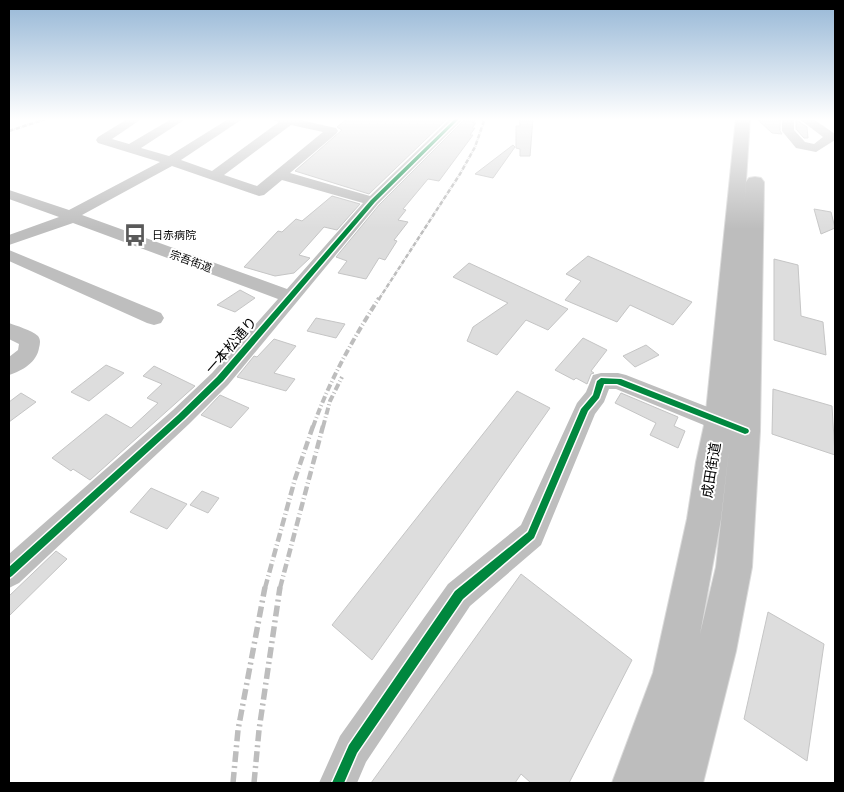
<svg xmlns="http://www.w3.org/2000/svg" width="844" height="792" viewBox="0 0 844 792" font-family="Barlow,'Noto Sans JP',sans-serif">
	<style>
		.building { fill: #ddd; stroke: #c5c5c5 }
		.lines { fill: none; stroke-linecap: round; stroke-linejoin: round }
		.highway-casing { stroke: #dbdbdb; stroke-width: 2 }
		.minor { fill: #bebebe; fill-rule: evenodd }
		.highway { fill: #bdbdbd; fill-rule: evenodd }
		.rail-far3 { stroke: #bdbdbd; stroke-width: 2.5; stroke-dasharray: 4.5 1 0.5 1; stroke-linecap: butt }
		.rail-far2 { stroke: #bdbdbd; stroke-width: 4; stroke-dasharray: 7 2.5 1 2.5; stroke-linecap: butt }
		.rail-far1 { stroke: #bdbdbd; stroke-width: 4.5; stroke-dasharray: 9 3 1 3; stroke-linecap: butt }
		.rail { stroke: #bdbdbd; stroke-width: 5.5; stroke-dasharray: 11 4 2 4; stroke-linecap: butt }
		.cycleway-casing { stroke: #fff; stroke-width: 3 }
		.cycleway { fill: #00873e; fill-rule: evenodd }
		.labels { text-anchor: middle; stroke-width: 4; stroke-linejoin: round; paint-order: stroke }
		.far-poi-label { font-size: 11px; fill: #000; stroke: #fff; text-anchor: start }
		.far-street-label { font-size: 11px; fill: #000; stroke: #fff }
		.street-label { font-size: 14px; fill: #000; stroke: #fff }
	</style>
	<rect width="100%" height="100%" fill="#fff"/>
	<path class="building" d="M348,118H448L369,194L295,171L342,130L337,127Z
		M466,118H477L473,123H476L472,128H475L470,135H473L439,181L428,179L403,209L406,210L398,220L408,222L394,240L397,241L385,260L379,258L366,279L338,273L347,261L336,257L379,205Z
		M519,118H533L530,156H520V149L516,148V126H520Z
		M756,118H780V131L782,134L772,133Z
		M796,120L807,127L808,138H804L796,129Z
		M513,145L515,147L493,178L475,174Z
		M332,196L360,204L337,230L324,227L299,255L310,258L294,273L275,276L244,267L278,231L282,232L296,219L302,221Z
		M814,209L831,212L835,228L821,234Z
		M588,256L692,302L673,325L630,305L617,322L565,300L581,281L566,274Z
		M774,259L798,265L801,316L823,322L826,355L774,340Z
		M469,263L568,309L548,330L526,320L497,355L467,341L473,327L508,303L453,277Z
		M240,290L255,298L235,312L217,305Z
		M316,318L345,324L336,338L307,331Z
		M583,338L607,350L591,371L594,373L591,374L587,384L576,378L574,380L555,370Z
		M274,339L296,346L274,373L295,379L286,391L237,377L254,356L257,357Z
		M646,345L659,355L635,367L623,356Z
		M106,365L124,373L89,401L71,392Z
		M154,366L195,386L90,480L73,469L71,471L52,458L106,414L131,428L158,403L147,398L162,384L143,376Z
		M773,389L832,406L835,455L772,434Z
		M517,391L550,408L372,660L332,625Z
		M21,393L36,402L9,422V402Z
		M621,393L678,417L674,426L685,431L678,448L650,435L656,423L615,403Z
		M220,395L249,408L231,428L201,415Z
		M151,488L187,504L167,529L130,512Z
		M202,491L219,498L208,513L190,505Z
		M56,551L67,559L9,616V596Z
		M521,574L632,660L569,783H531L521,774L515,783H371Z
		M768,612L824,644L807,761L744,719Z"/>
	<g class="lines">
		<defs>
			<path id="highway" d="M736,118H750L744,212L746,182L749,178L755,177L761,178L764,182L760,431L752,567L736,651L703,783H612L653,673L687,519L696,462L705,421ZM729,449L716,567L700,634L721,519Z"/>
		</defs>
		<use href="#highway" class="highway-casing"/>
		<path class="minor" d="M129,118H143L112,139L129,144L173,118H187L141,148L169,156L230,118H244L181,160L212,171L279,122L272,120L270,118H291L336,128L338,131L336,134L290,173L370,196L451,118H464L378,204L228,385L189,424L19,583L9,588V554L173,410L212,373L278,299L73,223L9,245V235L59,217L9,199V190L69,210L160,162L98,143L96,140L98,137ZM291,125L323,132L257,186L224,175ZM172,166L259,196L264,195L282,180L363,203L287,289L82,215Z
			M782,118H794V130L805,142L814,144L823,137L798,118H812L835,134V140L816,152L796,148L782,131Z
			M9,250L161,313L164,318L161,323L154,325L147,323L9,261Z
			M9,323C17,326 31,330 38,336C41,340 40,344 39,348C37,362 22,371 9,375V357L18,350L19,344L9,339Z
			M601,373H618L626,375L741,420L745,427L741,434L733,437L616,389H609L604,402L595,414L541,545L470,606L366,762L357,783H319L340,736L448,584L521,525L577,403L586,392L593,375Z"/>
		<use href="#highway" class="highway"/>
		<path class="rail-far3" d="M9,131L49,118
			M379,299L460,174L475,147L485,118"/>
		<path class="rail-far2" d="M313,427C329,381 353,339 379,298
			M323,427L330,401L342,377"/>
		<path class="rail-far1" d="M265,588L295,479L313,426
			M280,588L323,426"/>
		<path class="rail" d="M233,783L238,730L265,587
			M254,783L259,730L280,587"/>
		<defs>
			<path id="cycleway" d="M456,118H460L375,202L223,381L184,419L12,576L9,578V567L178,415L217,377L371,200Z
				M601,378L621,379L748,429L749,431L748,433L745,434L617,384H604L599,398L588,411L534,538L463,599L357,753L344,783H332L349,745L455,591L528,532L581,409L593,395L597,381Z"/>
		</defs>
		<use href="#cycleway" class="cycleway-casing"/>
		<use href="#cycleway" class="cycleway"/>
	</g>
	<linearGradient id="sky" x2="0" y2="1"><stop stop-color="#96b7d6"/><stop offset="0.52" stop-color="#fff"/><stop offset="1" stop-color="#fff" stop-opacity="0"/></linearGradient>
	<rect width="844" height="229" fill="url(#sky)"/>
	<defs>
		<symbol id="bus-bare" viewBox="-9 -9 18 18"><path d="M-5-6H5V4H4V6H2V4H-2V6H-4V4H-5ZM-3.5-4V0h7V-4ZM-3.5 1.2v1.5H-2V1.2ZM2 1.2v1.5H3.5V1.2Z" fill="#595959" stroke="#fff" stroke-width="2.5" paint-order="stroke"/></symbol>
	</defs>
	<g fill-rule="evenodd">
		<use href="#bus-bare" x="119" y="219" width="32" height="32"/>
	</g>
	<g class="labels">
		<g class="far-poi-label">
			<text x="152" y="239">日赤病院</text>
		</g>
		<g class="far-street-label">
			<text transform="translate(191 261) rotate(20)" y="4">宗吾街道</text>
		</g>
		<g class="street-label">
			<text transform="translate(231 345) rotate(-49)" y="5">一本松通り</text>
			<text transform="translate(711 470) rotate(-81)" y="5">成田街道</text>
		</g>
	</g>
	<rect width="844" height="792" fill="none" stroke="#000000" stroke-width="20"/>
</svg>
